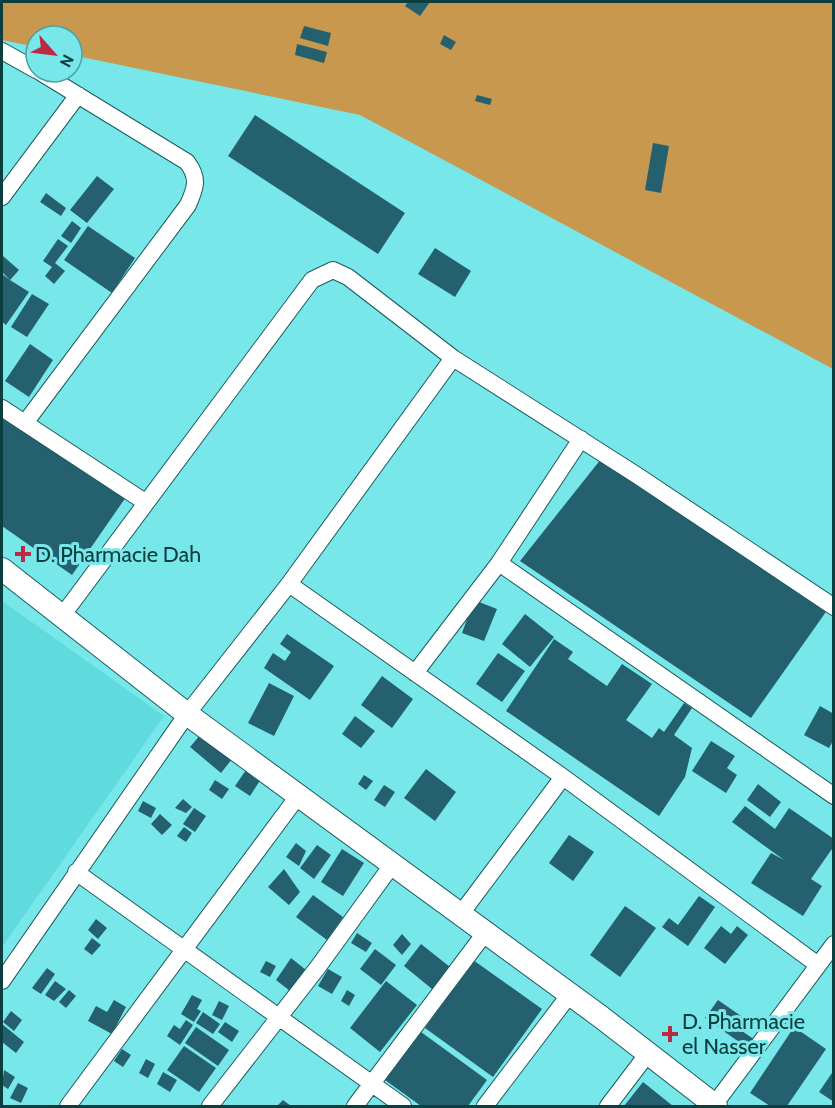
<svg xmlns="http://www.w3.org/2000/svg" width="835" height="1108" viewBox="0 0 835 1108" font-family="Cabin,sans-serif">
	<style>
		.built { fill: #5fdbde }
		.green { fill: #c7984e }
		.building { fill: #25606f }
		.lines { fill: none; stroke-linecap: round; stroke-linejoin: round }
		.street-casing { stroke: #1d5b5c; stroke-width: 18 }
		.secondary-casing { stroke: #1d5b5c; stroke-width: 24 }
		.street { stroke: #fff; stroke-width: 16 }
		.secondary { stroke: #fff; stroke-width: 22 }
		.poi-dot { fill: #bb2a43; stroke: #77e7ea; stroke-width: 2 }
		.labels { text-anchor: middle; stroke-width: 6; stroke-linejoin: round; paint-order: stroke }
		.poi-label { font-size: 22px; fill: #0b3e3f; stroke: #77e7ea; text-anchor: start }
	</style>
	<rect width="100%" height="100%" fill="#77e7ea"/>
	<path class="built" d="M2,601L164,716L2,947Z"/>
	<path class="green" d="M2,2H833V369L360,115L72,55V36H36V47L2,40Z"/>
	<path class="building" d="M408,2H430L420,16L405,6Z
		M304,26L331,33L328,46L300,38Z
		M444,35L456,42L451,50L440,44Z
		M297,44L327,52L324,63L295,55Z
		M477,95L492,99L490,105L475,101Z
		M255,115L405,213L378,254L228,156Z
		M653,143L669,146L661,193L645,190Z
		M97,176L114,189L87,223L70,210Z
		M46,193L66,208L61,216L40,202Z
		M72,221L81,228L71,243L61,236Z
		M88,226L135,258L112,293L64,260Z
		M58,239L68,246L55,263L65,271L54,284L45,276L52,267L43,261Z
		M435,248L471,271L455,297L418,274Z
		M3,256L19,270L10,280L29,292L6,325L2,322V274L10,280L2,272Z
		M32,294L49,304L27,337L11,327Z
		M30,344L53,360L29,397L5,381Z
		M2,410L126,497L72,575L2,526Z
		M601,459L828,609L751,718L520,561Z
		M474,600L497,609L484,641L462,633Z
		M525,614L554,637L530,667L502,644Z
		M287,634L334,666L310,700L264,668L273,653L285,661L291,652L280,644Z
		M554,639L573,652L568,659L607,686L622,664L652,684L626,720L652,738L659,728L664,732L684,703L692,708L674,735L692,748L685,777L659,816L506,711Z
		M498,653L525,671L502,702L476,684Z
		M382,676L413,699L392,728L361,705Z
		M269,683L294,696L274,736L248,723Z
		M820,706L834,714V739L829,748L804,735Z
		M355,716L375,731L361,748L342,734Z
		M201,734L232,759L221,773L190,747Z
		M711,741L735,756L727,768L737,775L726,793L692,771Z
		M426,769L456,792L435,821L404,798Z
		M246,770L261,779L250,796L235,786Z
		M364,775L373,781L366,790L358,784Z
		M215,780L229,789L222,799L209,790Z
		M758,784L781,802L770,817L747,800Z
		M384,785L395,792L385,807L374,800Z
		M183,799L192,807L186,813L175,808Z
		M143,801L156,808L151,818L138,811Z
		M745,806L775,829L789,808L834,839V846L811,879L822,886L803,916L751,883L771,853L784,860L732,822Z
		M194,808L206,816L195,832L183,824Z
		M160,814L172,825L162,835L151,824Z
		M184,827L192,833L186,842L177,836Z
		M569,835L594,852L573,881L549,863Z
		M296,843L306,851L299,866L286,857Z
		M317,845L331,855L314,879L300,868Z
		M342,849L364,863L343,896L321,882Z
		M284,869L300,892L289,905L268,887Z
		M313,895L343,917L327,940L296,917Z
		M699,896L715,907L688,946L662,927L669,918L678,925Z
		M625,906L656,928L620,977L590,955Z
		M96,919L107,928L98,939L88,930Z
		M721,926L731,934L737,926L748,935L725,964L704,948Z
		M357,933L372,943L366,952L351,943Z
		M402,934L411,944L402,955L393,945Z
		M92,938L101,945L92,955L84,949Z
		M421,944L450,967L432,989L404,966Z
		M375,949L396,965L381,985L360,969Z
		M291,958L306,970L290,991L276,980Z
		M473,960L542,1009L493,1077L425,1028Z
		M266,961L276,966L270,977L260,972Z
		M47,968L55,974L41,994L32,988Z
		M328,969L342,977L332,994L318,986Z
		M55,981L66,989L54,1001L45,995Z
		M386,981L417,1005L380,1052L350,1028Z
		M69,990L76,996L66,1008L59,1002Z
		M347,990L355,995L349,1006L341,1001Z
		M192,995L202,1000L197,1009L201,1011L194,1022L181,1014Z
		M114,1000L126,1007L112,1034L88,1021L96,1006L107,1012Z
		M718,1000L751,1023L739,1029L755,1040L749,1049L705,1018Z
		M219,1001L229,1006L222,1020L212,1015Z
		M11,1011L22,1020L14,1031L3,1022Z
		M203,1012L220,1024L213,1034L196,1023Z
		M186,1020L193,1025L180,1045L167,1036L174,1025L180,1029Z
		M225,1022L239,1031L232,1042L218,1032Z
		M2,1024L24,1042L16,1053L2,1042Z
		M196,1027L229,1050L218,1066L185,1043Z
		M794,1027L826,1049L787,1106H770L750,1093Z
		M421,1032L487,1080L468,1106H421L385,1080Z
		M184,1046L216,1068L199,1092L167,1070Z
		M122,1049L131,1055L123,1067L114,1061Z
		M146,1059L155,1064L148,1078L139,1073Z
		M4,1070L15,1077L8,1089L2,1085Z
		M834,1070V1102L819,1092Z
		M163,1072L177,1080L170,1092L157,1084Z
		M643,1082L673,1106H624Z
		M18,1083L28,1088L21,1103L10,1098Z
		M283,1100L291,1106H277Z"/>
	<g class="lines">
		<defs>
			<path id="street" d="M2,51L36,70
				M2,197L78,95
				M2,408L145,502
				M25,423L188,205C196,187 199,178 187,162L40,72
				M499,563L834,796
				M289,584L563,777L818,965
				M62,616L312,280L333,270L348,277L453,358L638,476L834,607
				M415,673L499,563L581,439
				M76,872L403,1106
				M460,915L563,777
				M2,981L187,714L289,584L453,358
				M714,1105L834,944
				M68,1106L298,796
				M210,1106L318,967L392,865
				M355,1106L485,933
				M485,1106L570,994
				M608,1106L649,1052"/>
			<path id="secondary" d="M2,569L187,714L601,1017L716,1106"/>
		</defs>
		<use href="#street" class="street-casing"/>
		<use href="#secondary" class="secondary-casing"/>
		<use href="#street" class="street"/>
		<use href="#secondary" class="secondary"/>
	</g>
	<g class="poi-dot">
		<path d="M20 545h6v6h6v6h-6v6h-6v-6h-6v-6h6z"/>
		<path d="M667 1025h6v6h6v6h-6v6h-6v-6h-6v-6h6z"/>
	</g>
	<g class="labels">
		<g class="poi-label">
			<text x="35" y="562">D. Pharmacie Dah</text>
			<text x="682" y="1029">D. Pharmacie<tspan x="682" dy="25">el Nasser</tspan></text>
		</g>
	</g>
	<rect width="835" height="1108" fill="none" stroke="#0b3e3f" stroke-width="6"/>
	<g transform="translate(54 54) rotate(118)"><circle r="28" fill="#77e7ea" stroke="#4ca3a6" stroke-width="1.5"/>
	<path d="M0-4.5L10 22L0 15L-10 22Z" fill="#bb2a43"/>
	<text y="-9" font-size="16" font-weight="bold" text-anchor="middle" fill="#0b3e3f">N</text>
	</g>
</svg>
